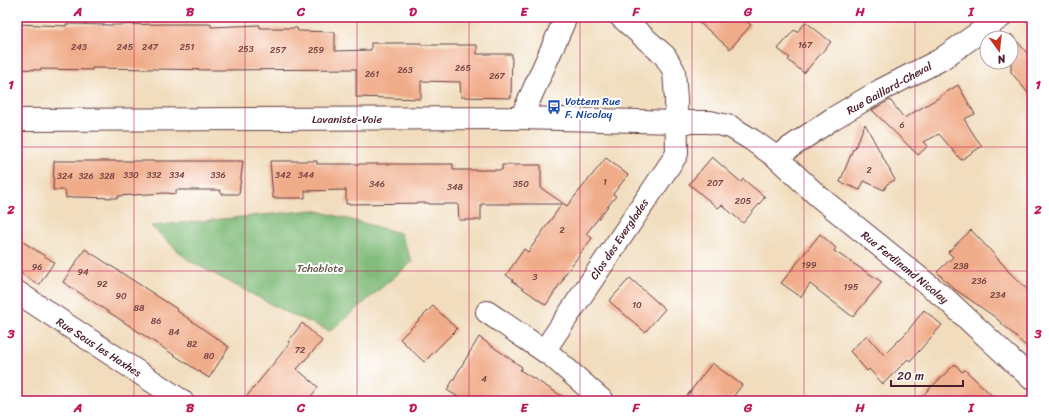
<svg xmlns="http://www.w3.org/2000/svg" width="1049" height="418" viewBox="0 0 1049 418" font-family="Sriracha,sans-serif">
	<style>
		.forest { fill: #82bc7a; stroke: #666e52 }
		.building { fill: #f0ab88 }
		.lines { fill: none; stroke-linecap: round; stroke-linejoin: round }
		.minor-casing { stroke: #633c41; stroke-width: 24 }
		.minor { stroke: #fff; stroke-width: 22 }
		.grid { fill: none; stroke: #c2185b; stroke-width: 1; stroke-opacity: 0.55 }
		.labels { text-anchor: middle; stroke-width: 4; stroke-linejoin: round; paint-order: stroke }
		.number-label { font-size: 9px; fill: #744242 }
		.street-label { font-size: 11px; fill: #4a1f2b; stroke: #fff }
		.transit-label { font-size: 11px; fill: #164399; stroke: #fff; text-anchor: start }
		.park-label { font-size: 11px; fill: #655849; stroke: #fff }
		.neatline { fill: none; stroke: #c2185b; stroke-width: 1.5 }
		.grid-label { font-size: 13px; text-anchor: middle; font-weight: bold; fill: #c2185b }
	</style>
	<rect width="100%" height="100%" fill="#fff"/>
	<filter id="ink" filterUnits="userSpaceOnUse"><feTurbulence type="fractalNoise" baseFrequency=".025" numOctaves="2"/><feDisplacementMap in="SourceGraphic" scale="8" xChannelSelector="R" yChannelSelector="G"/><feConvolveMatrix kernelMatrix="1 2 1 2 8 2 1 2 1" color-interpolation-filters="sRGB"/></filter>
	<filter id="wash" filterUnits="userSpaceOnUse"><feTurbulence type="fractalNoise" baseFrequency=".012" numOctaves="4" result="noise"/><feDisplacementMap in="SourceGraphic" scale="16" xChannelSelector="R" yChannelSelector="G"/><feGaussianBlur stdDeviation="0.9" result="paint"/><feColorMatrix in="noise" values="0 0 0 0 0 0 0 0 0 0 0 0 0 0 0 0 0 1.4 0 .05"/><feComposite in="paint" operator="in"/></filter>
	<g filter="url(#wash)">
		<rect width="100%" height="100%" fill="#f1ddbd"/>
		<path class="forest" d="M314,210L400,233L412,262L330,331L284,311L188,260L151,226Z"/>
		<g id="blocks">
			<path class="building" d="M693,17H741L751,25L730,49Z
				M806,22L831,42L804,73L788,60L790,58L778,49L794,30L797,32Z
				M17,24L66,26V24L112,25L162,24H211V27L260,25V28H297L298,31L335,32V51L371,50V43H421V45H477V54H512L511,98L461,97L460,82L421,81V99L356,97V69L216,70L92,68V70L41,69V70L17,69Z
				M1011,34L1032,59V98L1011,72Z
				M958,85L975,114L964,119L976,138L982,146L961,160L939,134L924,142L928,146L918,155L872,110L890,100L904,118L940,97V96Z
				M865,124L895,180L887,184L884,190L864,181L860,190L840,182L853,149L854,150Z
				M712,157L741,182L743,179L765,197L743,223L722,205L718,208L689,184Z
				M606,158L628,175L613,194L616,196L586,234L592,238L563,277L564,278L546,305L512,281L513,280L506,275L524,249L528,252L562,204H481V220H459L458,204H429V203L346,204V190L305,191V198H273L270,161H317V164H453V170H502V165H541V188L567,206Z
				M54,161H243L239,194H221L220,190H176V194L165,193L118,196V198L76,197L66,198L65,190H53Z
				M971,230L991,251L1007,269V270L1032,294V352L995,317L953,288L937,272L953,257L948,252Z
				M820,234L836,248L834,251L882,282L853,317L810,284L801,297L781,283Z
				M17,238L54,262L39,285L17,271Z
				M85,249L177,309L176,310L229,347L209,378L63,282Z
				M630,278L665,309L645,332L609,301Z
				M433,306L457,329L424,362L400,339Z
				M924,310L942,325L910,361L908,359L883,384L869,369L867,371L850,351L867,335L884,355L906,333Z
				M302,323L322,341L297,369L318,387L308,401H243L290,343L288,342Z
				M479,337L522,367L520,370L570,401H464L447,390Z
				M712,363L742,385L730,401H683Z
				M955,364L962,372L965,370L998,401H917Z"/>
		</g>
	</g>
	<g filter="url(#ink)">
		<use href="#blocks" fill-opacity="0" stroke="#633c41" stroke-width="1"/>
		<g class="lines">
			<defs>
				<path id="minor" d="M521,118L566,17
					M17,120L521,118L677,122H710L731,127L752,140L776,157L818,196L947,300L1032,379
					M776,157L832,119L881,90L940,60L1001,17
					M17,292L182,401
					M487,312L553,357L603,401
					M544,351L677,154L676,100L674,71L665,56L621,17"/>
			</defs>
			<use href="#minor" class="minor-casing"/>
			<use href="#minor" class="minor"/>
		</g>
	</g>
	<path class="grid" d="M134,17V401M245,17V401M357,17V401M469,17V401M580,17V401M692,17V401M804,17V401M915,17V401M17,147H1032M17,271H1032"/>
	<defs>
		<symbol id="bus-bare" viewBox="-9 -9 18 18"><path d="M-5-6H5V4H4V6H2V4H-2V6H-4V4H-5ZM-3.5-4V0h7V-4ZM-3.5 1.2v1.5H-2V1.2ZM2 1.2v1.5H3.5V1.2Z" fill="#1a4fb4" stroke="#fff" stroke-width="2.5" paint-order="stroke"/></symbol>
	</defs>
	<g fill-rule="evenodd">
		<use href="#bus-bare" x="544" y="97" width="20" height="20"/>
	</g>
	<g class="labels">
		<g class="number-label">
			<text x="805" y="48">167</text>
			<text x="79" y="50">243</text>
			<text x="125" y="50">245</text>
			<text x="150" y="50">247</text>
			<text x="187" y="50">251</text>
			<text x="246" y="52">253</text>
			<text x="278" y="53">257</text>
			<text x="316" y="53">259</text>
			<text x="463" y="71">265</text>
			<text x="405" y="73">263</text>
			<text x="372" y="77">261</text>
			<text x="497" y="79">267</text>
			<text x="902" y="128">6</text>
			<text x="869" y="173">2</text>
			<text x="131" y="178">330</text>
			<text x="154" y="178">332</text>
			<text x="177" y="178">334</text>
			<text x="218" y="178">336</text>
			<text x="283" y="178">342</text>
			<text x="306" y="178">344</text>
			<text x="65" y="179">324</text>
			<text x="86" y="179">326</text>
			<text x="107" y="179">328</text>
			<text x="605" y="185">1</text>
			<text x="715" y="186">207</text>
			<text x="377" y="187">346</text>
			<text x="521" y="187">350</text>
			<text x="455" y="190">348</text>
			<text x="743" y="204">205</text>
			<text x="562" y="233">2</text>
			<text x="809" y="268">199</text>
			<text x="961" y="269">238</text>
			<text x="37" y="270">96</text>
			<text x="83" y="275">94</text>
			<text x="535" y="280">3</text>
			<text x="979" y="284">236</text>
			<text x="102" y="287">92</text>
			<text x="851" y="290">195</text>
			<text x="998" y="298">234</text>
			<text x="121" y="299">90</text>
			<text x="637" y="308">10</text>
			<text x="139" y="311">88</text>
			<text x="156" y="324">86</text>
			<text x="174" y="335">84</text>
			<text x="192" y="347">82</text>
			<text x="300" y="353">72</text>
			<text x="209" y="359">80</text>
			<text x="484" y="382">4</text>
		</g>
		<g class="street-label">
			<text transform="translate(889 88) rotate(-29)" y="4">Rue Gaillard-Cheval</text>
			<text x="347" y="123">Lavaniste-Voie</text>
			<text transform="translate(619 239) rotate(-56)" y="4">Clos des Everglades</text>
			<text transform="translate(905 267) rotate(39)" y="4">Rue Ferdinand Nicolay</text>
			<text transform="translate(99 347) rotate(33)" y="4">Rue Sous les Haxhes</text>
		</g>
		<g class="transit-label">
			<text x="565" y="105">Vottem Rue<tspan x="565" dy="13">F. Nicolay</tspan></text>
		</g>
		<g class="park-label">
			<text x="320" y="272">Tchablote</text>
		</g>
	</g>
	<rect width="1049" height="418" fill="none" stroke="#fff" stroke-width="44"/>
	<g transform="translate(999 50) rotate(165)"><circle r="19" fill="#ffffff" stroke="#b7a5aa"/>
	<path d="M0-3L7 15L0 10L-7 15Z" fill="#c8321e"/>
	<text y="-6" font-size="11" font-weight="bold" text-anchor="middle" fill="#4a1f2b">N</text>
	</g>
	<path d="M891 380v6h72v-6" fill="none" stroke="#4a1f2b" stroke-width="2"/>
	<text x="897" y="380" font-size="12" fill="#4a1f2b" stroke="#ffffff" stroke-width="3" paint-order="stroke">20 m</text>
	<rect x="22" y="22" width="1005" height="374" class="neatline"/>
	<g class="grid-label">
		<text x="78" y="16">A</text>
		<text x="190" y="16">B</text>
		<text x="301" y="16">C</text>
		<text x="413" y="16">D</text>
		<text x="524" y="16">E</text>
		<text x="636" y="16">F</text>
		<text x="748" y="16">G</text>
		<text x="860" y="16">H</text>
		<text x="971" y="16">I</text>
		<text x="11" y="89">1</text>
		<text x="1038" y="89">1</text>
		<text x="11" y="214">2</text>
		<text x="1038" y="214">2</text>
		<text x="11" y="338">3</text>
		<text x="1038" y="338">3</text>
		<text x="78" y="412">A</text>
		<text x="190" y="412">B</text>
		<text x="301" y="412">C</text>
		<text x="413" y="412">D</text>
		<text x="524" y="412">E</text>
		<text x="636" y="412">F</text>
		<text x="748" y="412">G</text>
		<text x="860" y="412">H</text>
		<text x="971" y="412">I</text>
	</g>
</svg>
